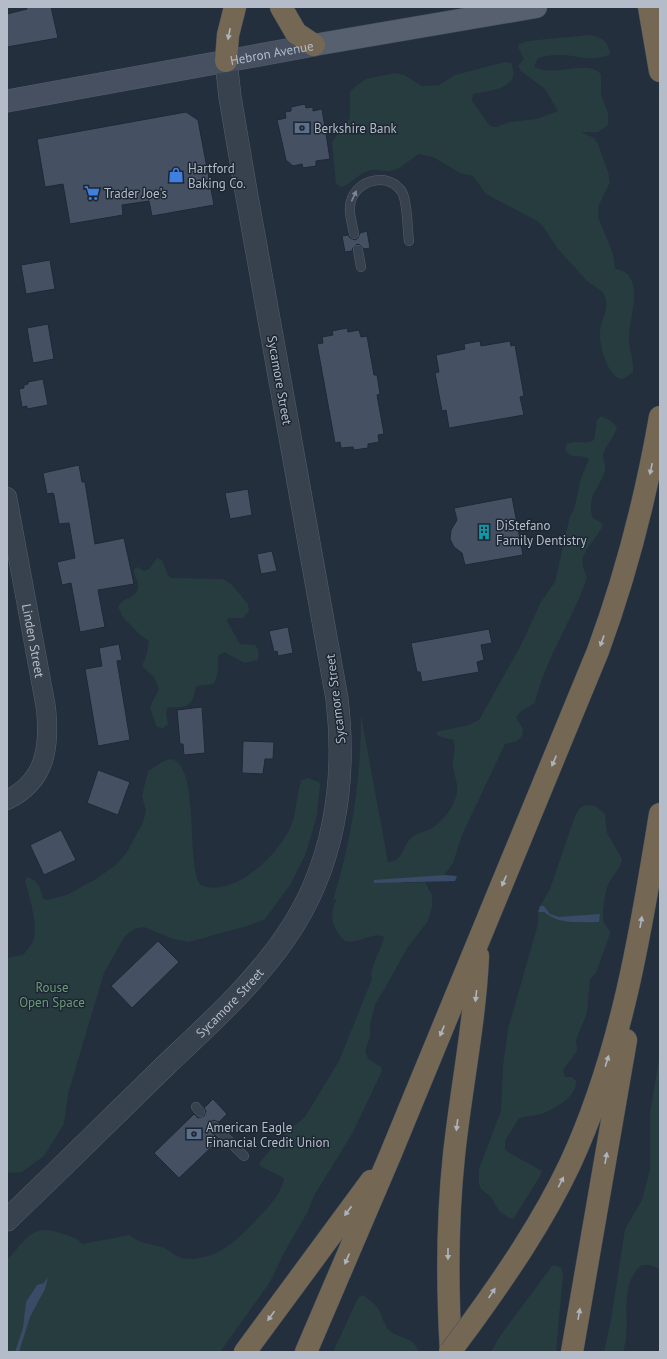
<svg xmlns="http://www.w3.org/2000/svg" width="667" height="1359" viewBox="0 0 667 1359" font-family="'PT Sans',sans-serif">
	<style>
		.green { fill: #263c3f }
		.water { fill: #394c67 }
		.building { fill: #455162; stroke: #1f2835 }
		.lines { fill: none; stroke-linecap: round; stroke-linejoin: round }
		.service-casing { stroke: #565f6c; stroke-width: 10 }
		.minor-casing { stroke: #565f6c; stroke-width: 20 }
		.tertiary-casing { stroke: #565f6c; stroke-width: 23 }
		.secondary-casing { stroke: #565f6c; stroke-width: 23 }
		.primary-casing { stroke: #414a57; stroke-width: 23 }
		.motorway-casing { stroke: #434c59; stroke-width: 23 }
		.service { stroke: #38414e; stroke-width: 9 }
		.minor { stroke: #38414e; stroke-width: 19 }
		.tertiary { stroke: #38414e; stroke-width: 22 }
		.secondary { stroke: #465061; stroke-width: 22 }
		.primary { stroke: #56606e; stroke-width: 22 }
		.motorway { stroke: #746855; stroke-width: 22 }
		.motorway-bridge-casing { stroke: #434c59; stroke-width: 23; stroke-linecap: butt }
		.motorway-bridge { stroke: #746855; stroke-width: 22 }
		.oneway { fill: #aeb4bd }
		.oneway2 { fill: #7c8592 }
		.labels { text-anchor: middle; stroke-width: 3; stroke-linejoin: round; paint-order: stroke }
		.street-label { font-size: 13px; fill: #b4bcc9; stroke: #1d2633 }
		.poi-label { font-size: 13px; fill: #b4bcc9; stroke: #1d2633; text-anchor: start }
		.park-label { font-size: 13px; fill: #6b9a76; stroke: #1d2633 }
	</style>
	<rect width="100%" height="100%" fill="#242f3e"/>
	<path class="green" d="M588,35C600,36 609,41 610,54C595,63 576,55 560,55C552,55 545,56 538,58L534,66C549,79 587,58 601,74V95L608,113V125L598,132H581L594,138L598,144L608,172L610,182L599,205L598,217L613,254L615,269C647,273 629,318 629,337C629,349 634,360 633,372L623,379C608,379 599,345 600,333C600,322 608,311 606,300C604,289 592,286 585,279C576,269 567,259 558,249C551,240 547,230 539,222L486,194L473,176L460,173L433,157L419,154C410,159 400,170 390,171C383,172 375,168 368,171C358,174 352,183 342,187L336,184L332,142L350,118V92L357,85L366,79L395,73L404,75L422,86L439,85L455,75L505,62L511,63C523,88 490,91 473,94L472,101L490,126L496,127L510,122L536,119L558,111L545,89L521,71L518,66L524,59L518,47L519,44L528,41Z
		M601,416L611,421L617,427C615,436 604,448 603,455C603,460 606,465 605,470C599,491 588,491 592,517L603,524C599,538 579,551 583,567C584,571 586,574 587,578C572,621 545,659 535,703L521,711L516,717L523,729L522,736L517,741L505,744L462,835L453,863L444,875L391,880L404,883L425,882L432,895V907L428,921L408,947L375,1005L370,1025V1036L365,1051L368,1059L381,1067L382,1071L352,1134L315,1194L307,1213L284,1253L270,1282L220,1352H7V1260C27,1239 32,1222 63,1234C70,1236 78,1238 82,1244L130,1235C139,1244 150,1243 161,1247C169,1249 174,1256 182,1258C215,1264 240,1238 260,1216C269,1207 283,1191 284,1178L260,1166L259,1163L286,1132L305,1117L339,1061L372,979C368,970 382,949 384,937C371,931 358,945 345,941C332,929 328,914 337,899L333,900C352,839 361,779 361,715L388,862C404,861 402,846 412,837C417,833 426,832 432,828C445,820 459,801 457,785C456,779 454,773 453,767C452,758 457,747 453,740L438,736L436,732L469,725L479,720L521,645L541,602L555,582L570,516L574,510L581,478L589,459C581,453 571,461 565,449L567,444C577,439 584,446 594,440L597,420Z
		M157,558L162,560L168,575L171,578L223,579L232,585L248,604L249,611L243,618H228L227,621L240,644L255,645C259,650 260,654 257,660L245,663L224,652L218,656C218,665 219,677 213,684L197,686C195,689 195,691 194,695C191,709 177,708 168,707L166,713L168,724L163,728L157,727L156,725L150,707L159,689L154,677L142,666L147,653L149,641L140,635L122,616L118,607C122,598 133,599 137,591C141,583 133,576 134,569L137,567L144,571L149,569Z
		M171,759C201,764 185,869 201,885C234,899 279,854 291,826C297,812 296,796 301,781L307,778L319,782L320,785L317,815L306,853L290,885L265,919L250,925L189,942L173,939L144,927L134,929L125,936L104,973L68,1094L64,1124L44,1156L22,1172L7,1173V958L23,955C26,951 30,947 32,943C40,929 29,896 25,881L27,877C39,881 40,887 43,899L47,900L67,895L96,879L117,864L127,852L143,822L146,811L142,796L148,771L164,761Z
		M585,805L595,806L605,814L607,833L622,859C620,869 615,873 610,881C605,888 603,909 603,918C603,926 610,927 610,934L596,973L590,979L587,1013L576,1040L577,1051L563,1070L565,1077H572L576,1081C577,1097 555,1109 541,1114C534,1116 527,1116 519,1118L505,1141V1149L508,1152L542,1171L540,1176L514,1218L511,1219L500,1212L491,1197L481,1189L479,1184V1169L501,1111L503,1066L508,1029L538,924V912H544C558,925 581,923 599,921V914C586,916 564,921 552,915C547,912 546,907 540,906L550,889L575,816L579,809Z
		M660,1053V1269L649,1265H642C616,1286 633,1324 623,1352H604L611,1320L625,1229L642,1200L650,1169V1113Z
		M552,1266H557L561,1268L563,1274L556,1352H491L500,1336Z
		M363,1295C368,1299 376,1304 379,1310C383,1317 383,1324 389,1330C397,1338 416,1337 418,1352H333L358,1298Z"/>
	<path class="water" d="M444,875L457,876L455,881L374,883V880Z
		M540,906H544L550,914L559,917L600,914L599,922C581,922 558,925 544,912H538Z
		M48,1277L45,1289L30,1317L19,1352H15L23,1328L26,1302L37,1285L44,1283Z"/>
	<path class="building" d="M26,7H51L58,38L7,47V14L27,9Z
		M305,104L306,108L313,107V111L322,109L330,159L316,161V166L303,168L302,164L293,166L286,160L277,120L286,118L285,112L291,111V107Z
		M186,112L198,120L214,205L152,216L149,201L122,205L123,215L70,224L63,184L45,187L37,139Z
		M367,231L370,248L364,249L360,245L357,244L353,248L352,251L345,252L342,236L348,235L350,238L355,240L358,238L360,233Z
		M50,260L55,289L26,294L21,265Z
		M48,324L54,359L33,363L27,328Z
		M347,328L348,332L359,330L361,337L367,336L374,375H377L380,394L377,395L384,434L378,435L379,442L368,444V448L354,450L353,447L341,448L340,442L335,443L317,344L323,343L322,337L333,335L332,331Z
		M480,341L481,346L510,341L511,346L515,345L524,396L520,397L524,415L449,428L446,410L442,411L435,373L439,372L436,355L465,349L464,344Z
		M43,379L48,405L27,409V406L22,407L19,389L24,388V385L28,384V382Z
		M79,465L82,482H85L95,544L124,538L134,584L98,590L105,627L80,632L71,583L62,585L57,562L75,558L69,523L59,524L54,495L53,493L47,494L43,473Z
		M248,489L252,515L230,519L225,493Z
		M512,497L523,555L465,565L462,553L454,547L450,539L451,530L457,520L454,508Z
		M272,551L277,571L261,574L257,554Z
		M288,627L293,653L278,656L277,651L274,652L269,631Z
		M489,629L492,643L481,645L484,660L477,662L479,672L422,682L420,672H417L411,643Z
		M119,644L122,660L117,661L130,740L98,746L85,669L102,666L99,648Z
		M202,707L205,753L184,755L183,744H180L177,710Z
		M243,741L274,742L273,759H265L263,774L242,773Z
		M98,770L130,782L118,815L87,803Z
		M61,830L76,860L44,875L30,845Z
		M158,941L179,962L132,1008L111,986Z
		M213,1099L227,1114L219,1122L213,1120L208,1124L210,1130L219,1140L179,1178L154,1153L194,1114L198,1118L204,1116L206,1111L204,1108Z"/>
	<g class="lines">
		<defs>
			<path id="service" d="M354,234C352,222 347,209 352,198C360,178 390,173 402,192C408,203 407,228 409,241
				M358,250L361,267
				M196,1107L200,1112
				M214,1126L244,1156"/>
			<g id="minor">
				<path id="s1" d="M7,497L46,708C50,747 46,781 7,800"/>
			</g>
			<g id="tertiary">
				<path id="s2" d="M7,1220C60,1169 112,1118 165,1066C207,1026 252,986 285,938C334,868 347,783 337,699L246,191L230,97L226,61"/>
			</g>
			<g id="secondary">
				<path id="s3" d="M7,101L314,45"/>
			</g>
			<path id="primary" d="M314,45L536,7"/>
			<path id="motorway" d="M281,7L296,33L314,45
				M649,7L660,71
				M226,61L228,35L235,7
				M470,1325C507,1274 543,1221 570,1164C621,1054 641,932 660,814
				M245,1352L371,1181
				M306,1352L389,1158L598,651C626,575 646,497 660,417
				M451,1352C447,1286 447,1221 454,1155C461,1088 475,1023 478,956
				M572,1352L626,1040"/>
		</defs>
		<use href="#service" class="service-casing"/>
		<use href="#minor" class="minor-casing"/>
		<use href="#tertiary" class="tertiary-casing"/>
		<use href="#secondary" class="secondary-casing"/>
		<use href="#primary" class="primary-casing"/>
		<use href="#motorway" class="motorway-casing"/>
		<use href="#service" class="service"/>
		<use href="#minor" class="minor"/>
		<use href="#tertiary" class="tertiary"/>
		<use href="#secondary" class="secondary"/>
		<use href="#primary" class="primary"/>
		<use href="#motorway" class="motorway"/>
		<defs>
			<path id="motorway-bridge" d="M450,1352L470,1325"/>
		</defs>
		<use href="#motorway-bridge" class="motorway-bridge-casing"/>
		<use href="#motorway-bridge" class="motorway-bridge"/>
	</g>
	<defs><path id="oneway-solid" d="M-6-.8H1V-3.2L6.5 0L1 3.2V.8H-6Z"/></defs>
	<g class="oneway">
		<use href="#oneway-solid" transform="translate(229 34) rotate(101)"/>
		<use href="#oneway-solid" transform="translate(651 469) rotate(102)"/>
		<use href="#oneway-solid" transform="translate(602 641) rotate(110)"/>
		<use href="#oneway-solid" transform="translate(554 761) rotate(113)"/>
		<use href="#oneway-solid" transform="translate(504 881) rotate(113)"/>
		<use href="#oneway-solid" transform="translate(641 922) rotate(-80)"/>
		<use href="#oneway-solid" transform="translate(476 996) rotate(96)"/>
		<use href="#oneway-solid" transform="translate(442 1031) rotate(113)"/>
		<use href="#oneway-solid" transform="translate(607 1061) rotate(-73)"/>
		<use href="#oneway-solid" transform="translate(457 1125) rotate(97)"/>
		<use href="#oneway-solid" transform="translate(606 1158) rotate(-80)"/>
		<use href="#oneway-solid" transform="translate(561 1182) rotate(-63)"/>
		<use href="#oneway-solid" transform="translate(348 1211) rotate(127)"/>
		<use href="#oneway-solid" transform="translate(448 1254) rotate(90)"/>
		<use href="#oneway-solid" transform="translate(347 1259) rotate(113)"/>
		<use href="#oneway-solid" transform="translate(492 1293) rotate(-56)"/>
		<use href="#oneway-solid" transform="translate(579 1314) rotate(-80)"/>
		<use href="#oneway-solid" transform="translate(271 1316) rotate(126)"/>
	</g>
	<use class="oneway2" href="#oneway-solid" transform="translate(354 196) rotate(-65)"/>
	<defs>
		<symbol id="bank-bare" viewBox="-9 -9 18 18"><path d="M-6-4H6V4H-6ZM0-2.3a2.3 2.3 0 1 0 0 4.6a2.3 2.3 0 1 0 0-4.6Z" fill="#5c6f8a" stroke="#1d2633" stroke-width="2.5" paint-order="stroke"/></symbol>
		<symbol id="shop-bare" viewBox="-9 -9 18 18"><path d="M-5-2.5h2.3a2.7 3.5 0 0 1 5.4 0H5L5.5 6h-11ZM-1.5-2.5h3a1.5 2.3 0 0 0-3 0Z" fill="#3f7fe0" stroke="#1d2633" stroke-width="2.5" paint-order="stroke"/></symbol>
		<symbol id="supermarket-bare" viewBox="-9 -9 18 18"><path d="M-6-5.5h2.5l.6 2H6L4.5 2H-2.5L-4.4-4H-6ZM-1.5 3.2a1.3 1.3 0 1 0 .1 0ZM3 3.2a1.3 1.3 0 1 0 .1 0Z" fill="#3f7fe0" stroke="#1d2633" stroke-width="2.5" paint-order="stroke"/></symbol>
		<symbol id="building-bare" viewBox="-9 -9 18 18"><path d="M-4-6H4V6H1V3H-1V6H-4ZM-2.5-4.3h1.7v1.8h-1.7ZM.8-4.3h1.7v1.8H.8ZM-2.5-1h1.7V.8h-1.7ZM.8-1h1.7V.8H.8Z" fill="#0f9aa8" stroke="#1d2633" stroke-width="2.5" paint-order="stroke"/></symbol>
	</defs>
	<g fill-rule="evenodd">
		<use href="#bank-bare" x="291" y="117" width="22" height="22"/>
		<use href="#shop-bare" x="165" y="164" width="22" height="22"/>
		<use href="#supermarket-bare" x="81" y="182" width="22" height="22"/>
		<use href="#building-bare" x="473" y="521" width="22" height="22"/>
		<use href="#bank-bare" x="183" y="1123" width="22" height="22"/>
	</g>
	<g class="labels">
		<g class="street-label">
			<text dy="5" stroke="none"><textPath href="#s3" startOffset="269">Hebron Avenue</textPath></text>
			<text transform="translate(280 380) rotate(80)" y="5">Sycamore Street</text>
			<text dy="5" stroke="none"><textPath href="#s1" startOffset="146">Linden Street</textPath></text>
			<text transform="translate(335 699) rotate(-97)" y="5">Sycamore Street</text>
			<text dy="5" stroke="none"><textPath href="#s2" startOffset="311">Sycamore Street</textPath></text>
		</g>
		<g class="poi-label">
			<text x="314" y="133">Berkshire Bank</text>
			<text x="188" y="173">Hartford<tspan x="188" dy="15">Baking Co.</tspan></text>
			<text x="104" y="198">Trader Joe's</text>
			<text x="496" y="530">DiStefano<tspan x="496" dy="15">Family Dentistry</tspan></text>
			<text x="206" y="1132">American Eagle<tspan x="206" dy="15">Financial Credit Union</tspan></text>
		</g>
		<g class="park-label">
			<text x="52" y="992">Rouse<tspan x="52" dy="15">Open Space</tspan></text>
		</g>
	</g>
	<rect width="667" height="1359" fill="none" stroke="#b4bcc9" stroke-width="16"/>
</svg>
